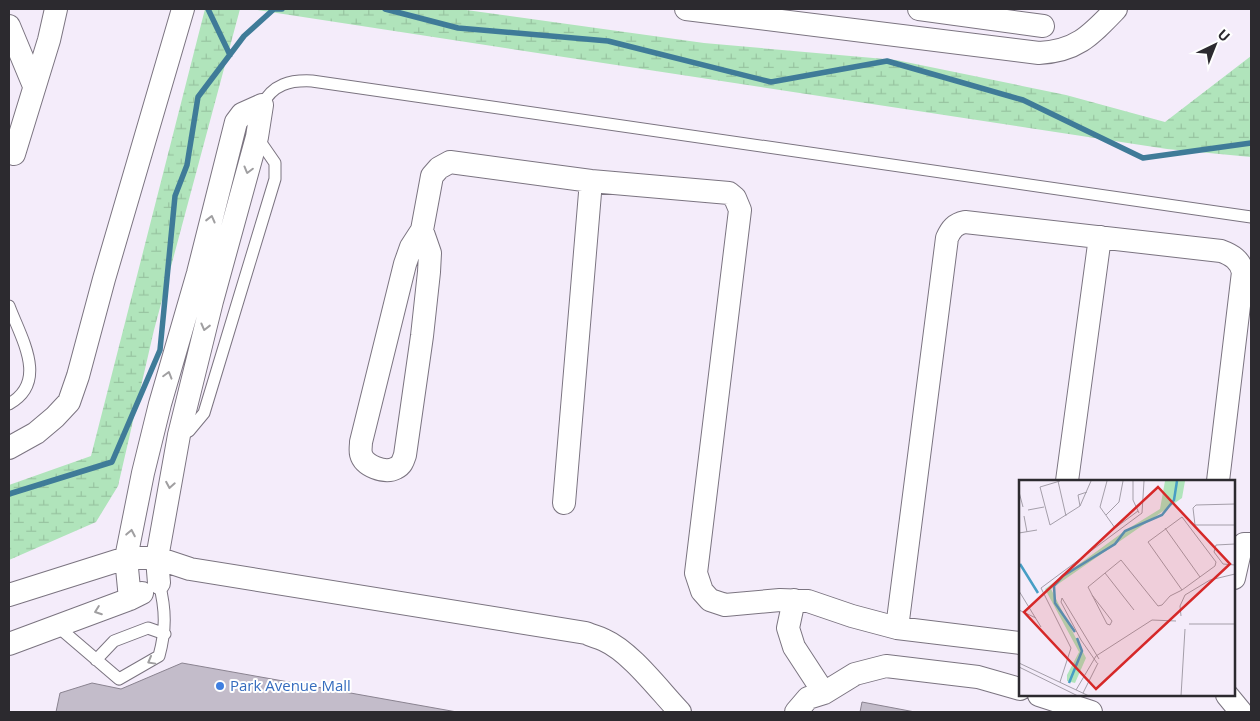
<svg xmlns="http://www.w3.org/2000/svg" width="1260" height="721" viewBox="0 0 1260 721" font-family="'Open Sans',sans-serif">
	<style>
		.wetland { fill: url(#wetland-marsh) }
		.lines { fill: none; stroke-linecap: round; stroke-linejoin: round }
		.stream { stroke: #3f7b98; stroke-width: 5.5 }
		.building { fill: #c3bcca; stroke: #8a8390 }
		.service-casing { stroke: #7b7480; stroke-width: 13 }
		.minor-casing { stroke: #7b7480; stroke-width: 24 }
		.service { stroke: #fff; stroke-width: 11 }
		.minor { stroke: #fff; stroke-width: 22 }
		.oneway { stroke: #a09fa1 }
		.shop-dot { fill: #3f7fe0; stroke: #fff; stroke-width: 2 }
		.labels { text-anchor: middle; stroke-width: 4; stroke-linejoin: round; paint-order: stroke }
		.shop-label { font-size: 15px; fill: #366cbe; stroke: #fff; text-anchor: start }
		.inset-river { fill: none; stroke: #479ec5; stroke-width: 2.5 }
		.inset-road { fill: none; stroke: #a49ea9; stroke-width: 1 }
		.view { fill: #d62828; fill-opacity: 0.15; stroke: #d62828; stroke-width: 2.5 }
		.inset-edge { fill: none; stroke: #2c2a2f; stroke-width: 2.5 }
	</style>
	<defs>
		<pattern id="wetland-marsh" width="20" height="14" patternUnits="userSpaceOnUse" patternTransform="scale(1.25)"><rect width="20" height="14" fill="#b0e4bb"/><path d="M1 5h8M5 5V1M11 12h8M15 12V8" fill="none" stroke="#98c4a1"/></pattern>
	</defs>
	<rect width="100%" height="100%" fill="#f4ecfa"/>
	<path class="wetland" d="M205,9H240L154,330L118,486L96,522L9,560V485L91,456Z
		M250,9H459L704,43L896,60L1066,95L1165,122L1251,56V157L1167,149Z"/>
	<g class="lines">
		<path class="stream" d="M208,9L230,55
			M385,9L458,28L608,41L771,82L887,61L1023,100L1143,158L1251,143
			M9,494L112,462L160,350L175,196L187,165L198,97L244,36L274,9H282"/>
	</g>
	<path class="building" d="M182,663L457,712H56L60,693L92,683L121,689Z
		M862,702L915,712H860Z"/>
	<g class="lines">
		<defs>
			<path id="service" d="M262,105C273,84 290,80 312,81L1251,217
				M9,306C21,338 49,382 9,404
				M180,435L189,431L204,413L275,179V163L257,137
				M57,626L119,679L159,656C166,630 166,610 159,583
				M96,660L114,641L148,628L165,634"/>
			<path id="minor" d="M686,9L1039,53C1077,51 1091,35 1116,9
				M919,9L1043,26
				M9,26L34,86
				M14,154L49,40L56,9
				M422,230L430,253L429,272L422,336L405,455C403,461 402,465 396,468C385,474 364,466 361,454C360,450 361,446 361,442L405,264L411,247L422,230L432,176L439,168L450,162L591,181L729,193L735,198L740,210L696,573L702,591L710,600L725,605L780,600L808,601L852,616L897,628L1020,643
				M9,448L36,433L55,417L69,402L78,376L104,279L183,9
				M1067,481L1100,237
				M564,503L591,181
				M1234,578L1241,547L1244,544H1251
				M9,595L126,558H157L190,569L586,633C592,636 598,637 604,640C631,652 659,690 680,712
				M130,599L126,558L143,473L160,404L198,273L236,122L242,114L262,105L257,137L212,301L179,435L157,558L159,583
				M794,600L788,628L794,647L824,693
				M897,628L947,238C951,229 955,224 965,222L1221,251C1232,255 1240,260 1243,272L1218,481
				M9,644L130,599L142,593
				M1039,695L1091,712
				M1227,695L1241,712
				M796,712L808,698L824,693L855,674L886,666L978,677L1020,689"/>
		</defs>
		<use href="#service" class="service-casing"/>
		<use href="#minor" class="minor-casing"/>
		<use href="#service" class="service"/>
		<use href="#minor" class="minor"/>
	</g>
	<defs><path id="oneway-chevron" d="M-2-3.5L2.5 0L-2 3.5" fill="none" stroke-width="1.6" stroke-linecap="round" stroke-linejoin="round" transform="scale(1.25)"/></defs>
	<g class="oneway">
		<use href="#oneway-chevron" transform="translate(248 170) rotate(105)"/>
		<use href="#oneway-chevron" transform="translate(211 219) rotate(-76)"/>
		<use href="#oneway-chevron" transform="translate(205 327) rotate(104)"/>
		<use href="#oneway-chevron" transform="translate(168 375) rotate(-74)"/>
		<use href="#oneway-chevron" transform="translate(170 485) rotate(100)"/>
		<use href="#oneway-chevron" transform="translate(131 533) rotate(-79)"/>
		<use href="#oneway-chevron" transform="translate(98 611) rotate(160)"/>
		<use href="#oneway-chevron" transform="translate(151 661) rotate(151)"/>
	</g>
	<circle class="shop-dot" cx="220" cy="686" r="5"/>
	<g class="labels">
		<g class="shop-label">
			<text x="230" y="691">Park Avenue Mall</text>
		</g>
	</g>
	<g transform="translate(1019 480)">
		<rect width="216" height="216" fill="#f4ecfa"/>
		<path d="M146,1H166L163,18L32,109L67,178L56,203L48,201V195L60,172L26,109L107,50L141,29Z" fill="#b0e4bb"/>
		<path class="inset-river" d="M1,84L19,113M56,152L36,123L35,106L44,96L96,64L106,51L143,35L155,20L158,1M50,203L63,171L58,158"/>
		<path class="inset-road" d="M39,1L47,36M41,1L21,7L31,45L61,26L72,1M88,1L81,27L96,48L119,31M114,1V20L120,33M0,12L4,27M216,24L177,25L174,28L176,45H216M61,26L59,15L68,12M9,30L25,27M87,35L100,22L104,1M5,36L8,52M146,48L181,97M0,53L18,50M216,64L197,65L195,72L204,84L216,85M86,93L115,130M0,111L22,147M73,115L93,141L91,145L88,144L69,107L102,80L139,126L143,125L151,116L163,110L196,86L197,82L163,37L129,62L163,110M43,118L42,122L62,160L78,183M43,118L80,179M0,130L17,138M162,136L161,126L166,115L191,100L216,94M170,144H216M0,183L70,216M0,187L59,216M41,202L52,168L22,108L123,33L125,1M57,210L77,176L133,140L157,141M64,213L79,183M162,216L166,149"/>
		<path class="view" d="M139,7L211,84L77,209L5,132Z"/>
		<rect width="216" height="216" class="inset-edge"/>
	</g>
	<rect width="1260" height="721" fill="none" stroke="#2c2a2f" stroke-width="20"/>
	<g transform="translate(1215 45) rotate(43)" stroke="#ffffff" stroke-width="4" paint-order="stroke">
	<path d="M0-4L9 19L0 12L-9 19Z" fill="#2c2a2f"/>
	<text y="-8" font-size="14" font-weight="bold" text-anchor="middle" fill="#2c2a2f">U</text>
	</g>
</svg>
